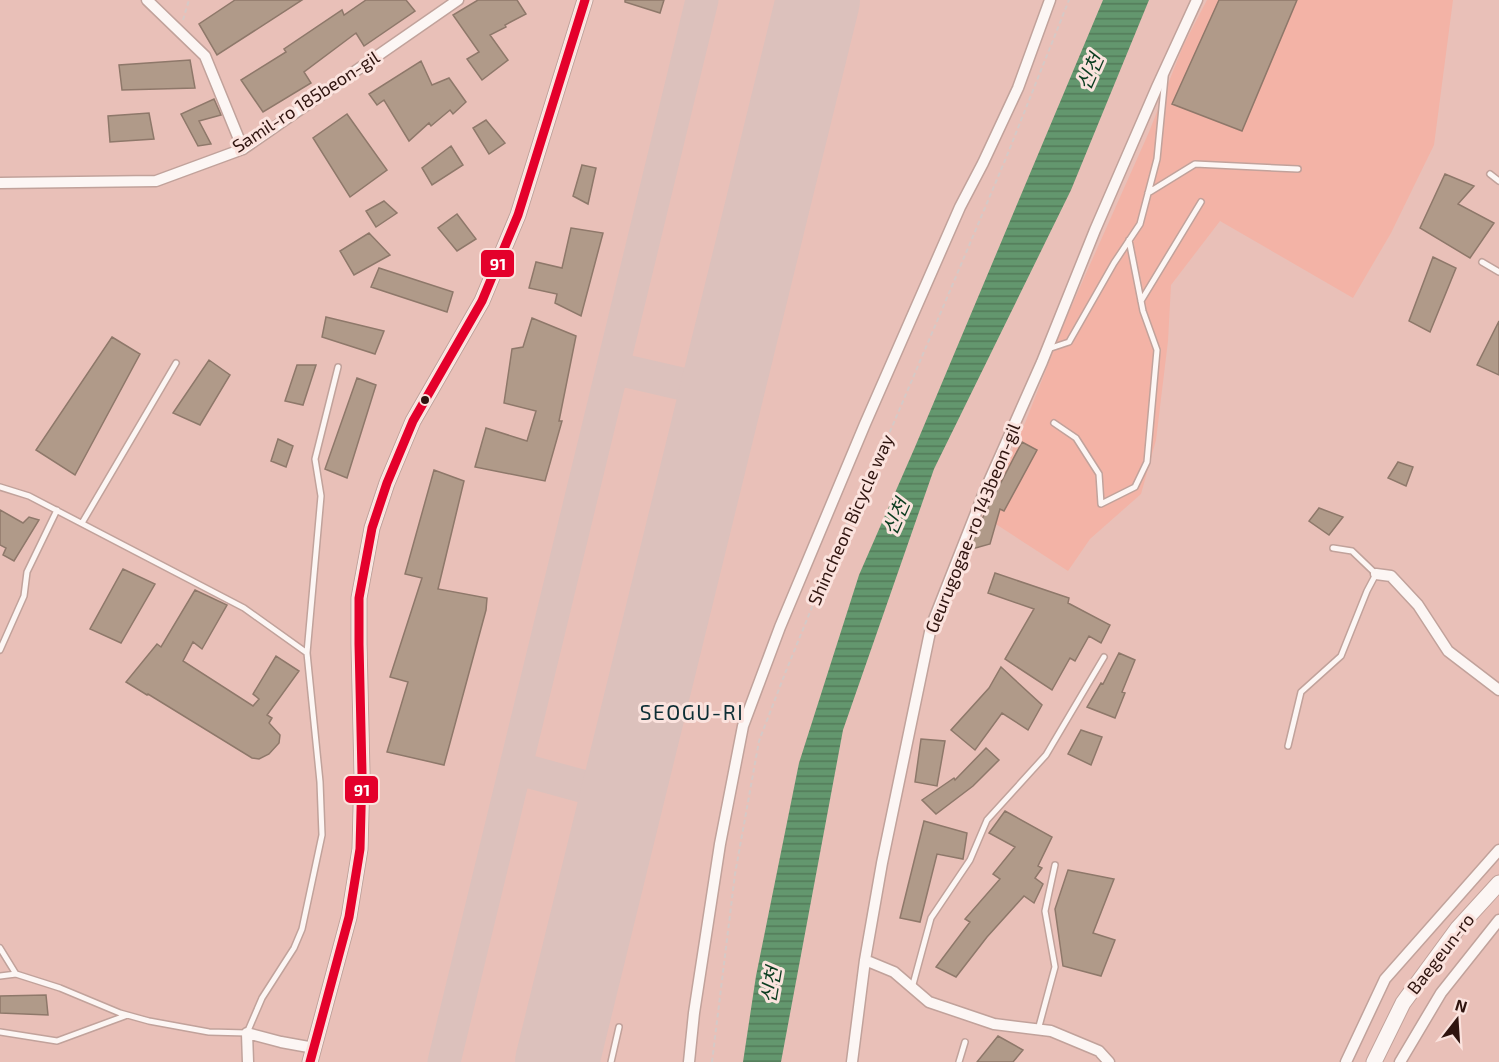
<svg xmlns="http://www.w3.org/2000/svg" width="1499" height="1062" viewBox="0 0 1499 1062" font-family="'Exo 2','Noto Sans KR',sans-serif">
	<style>
		.built { fill: #f3b3a6 }
		.water { fill: url(#water-rules) }
		.lines { fill: none; stroke-linecap: round; stroke-linejoin: round }
		.taxiway { stroke: #dcc1bc; stroke-width: 33 }
		.runway { stroke: #dcc1bc; stroke-width: 84 }
		.building { fill: #b09a89; stroke: #8e786a; stroke-width: 1.5 }
		.lane-casing { stroke: #c1a29b; stroke-width: 8 }
		.street-casing { stroke: #c1a29b; stroke-width: 13 }
		.secondary-casing { stroke: #c1a29b; stroke-width: 17 }
		.path { stroke: #d6c9c6; stroke-width: 2; stroke-dasharray: 4.5 3; stroke-linecap: butt }
		.lane { stroke: #fcf6f4; stroke-width: 5 }
		.street { stroke: #fcf6f4; stroke-width: 10 }
		.secondary { stroke: #fcf6f4; stroke-width: 15 }
		.bus-1-casing { stroke: #fbe3de; stroke-width: 14 }
		.bus-1 { stroke: #e4002b; stroke-width: 9 }
		.bus-dot { fill: #2f140f; stroke: #fbe3de; stroke-width: 2 }
		.labels { text-anchor: middle; stroke-width: 6; stroke-linejoin: round; paint-order: stroke }
		.street-label { font-size: 18px; fill: #2f140f; stroke: #fbe3de }
		.water-label { font-size: 20px; font-style: italic; fill: #0b3d20; stroke: #fbe3de }
		.quarter-label { font-size: 21px; letter-spacing: 1.5px; fill: #0d2e35; stroke: #fbe3de }
		.line-badge { stroke: #fbe3de; stroke-width: 2 }
		.badge-label { font-size: 16px; text-anchor: middle; font-weight: bold; fill: #fff }
	</style>
	<defs>
		<pattern id="water-rules" width="6" height="5" patternUnits="userSpaceOnUse" patternTransform="scale(1.5)"><rect width="6" height="5" fill="#63976e"/><path d="M0 2.5h6" fill="none" stroke="#527a59"/></pattern>
	</defs>
	<rect width="100%" height="100%" fill="#e9c0b8"/>
	<path class="built" d="M1207,0H1453L1434,145L1391,233L1353,298L1220,221L1171,285L1168,341L1156,440L1141,494L1090,539L1068,571L982,515L1025,423L1068,314L1149,132L1183,46Z"/>
	<path class="water" d="M1103,0H1149L1071,190L934,469L843,730L781,1062H743L756,976L799,763L859,575L915,447Z"/>
	<g class="lines">
		<path class="taxiway" d="M613,368L721,393
			M516,768L622,797
			M444,1062L702,0"/>
		<path class="runway" d="M557,1062L818,0"/>
	</g>
	<path class="building" d="M235,0H302L217,55L199,24Z
		M366,0H406L415,11L364,46L356,33L304,72L311,83L263,112L241,80L286,52L284,49L342,10L344,15Z
		M478,0H517L526,14L505,25L506,27L490,35L508,60L482,80L467,59L479,52L453,15Z
		M625,0H664L660,13L625,2Z
		M1219,0H1297L1242,131L1172,104Z
		M190,60L195,88L122,90L119,65Z
		M421,61L432,85L449,78L466,102L453,114L450,110L431,126L429,123L409,141L384,100L377,105L369,94Z
		M214,99L221,115L199,121L211,144L198,146L181,114Z
		M149,113L154,139L110,142L108,116Z
		M347,114L387,170L350,197L313,138Z
		M486,120L505,143L489,154L473,128Z
		M451,146L463,165L432,185L422,168Z
		M582,165L596,168L588,204L573,196Z
		M1445,174L1474,186L1458,204L1494,223L1470,258L1420,228Z
		M384,201L397,213L376,227L366,211Z
		M457,214L476,239L457,251L438,228Z
		M571,228L603,233L581,316L555,303L557,294L529,288L536,262L562,268Z
		M369,233L390,255L354,275L340,251Z
		M1433,257L1456,268L1430,332L1409,321Z
		M379,268L453,292L447,312L371,287Z
		M326,317L384,331L375,354L322,337Z
		M532,318L576,336L559,421H562L545,481L475,467L486,428L527,441L536,411L504,403L512,349L523,347Z
		M1499,321V375L1477,365Z
		M112,337L140,354L75,475L36,450Z
		M209,360L230,375L200,425L173,413Z
		M297,365H316L303,405L285,401Z
		M357,378L376,385L347,478L325,469Z
		M278,439L293,446L286,467L271,461Z
		M1022,442L1037,450L1004,511L1000,509L990,544L972,549L970,548L982,519Z
		M1398,462L1413,467L1406,486L1388,478Z
		M434,470L464,481L438,589L487,598L486,610L444,765L387,752L408,682L390,677L422,578L405,574Z
		M1319,508L1343,517L1329,535L1309,521Z
		M0,510L23,523L29,517L39,520L14,561L3,555L6,548L0,545Z
		M123,569L155,584L121,643L90,629Z
		M995,573L1069,598L1068,603L1110,625L1101,643L1089,636L1075,661L1070,658L1052,690L1005,659L1034,609L988,593Z
		M195,590L227,605L202,649L193,642L183,661L253,706L259,699L253,694L276,656L299,671L267,715L272,718L269,723L280,735L279,743L269,754L259,759L252,758L148,694L147,695L126,682L157,644L161,647Z
		M1119,653L1135,660L1122,692L1125,693L1115,718L1087,707L1101,683L1103,684Z
		M1001,667L1042,705L1028,730L1002,713L975,750L951,730L989,688Z
		M1081,730L1102,737L1091,765L1068,754Z
		M921,739L945,741L937,786L915,782Z
		M986,748L999,760L973,786L936,814L922,800L954,778L955,780Z
		M1005,811L1052,837L1038,866L1042,868L1035,878L1043,884L1034,903L1024,896L987,937L956,977L936,967L970,922L965,919L1000,879L993,874L1015,847L989,833Z
		M924,821L967,833L963,859L937,854L920,922L900,918Z
		M1068,870L1114,879L1093,933L1115,940L1101,976L1063,966L1055,909Z
		M46,995L48,1015L0,1013V996Z
		M998,1036L1023,1050L1013,1062H977Z"/>
	<g class="lines">
		<defs>
			<path id="lane" d="M1490,174L1499,181
				M1148,193L1195,164L1298,169
				M1482,262L1499,272
				M1141,301L1201,202
				M1048,349L1069,342L1114,263L1140,224L1157,159L1165,77
				M1054,423L1076,438L1099,474L1101,504L1135,487L1147,462L1157,350L1143,311L1129,240
				M0,487L29,496L244,608L307,653L320,782L322,835L302,929L294,948L262,998L247,1033L209,1032L149,1021L120,1013L60,988L16,974L0,948
				M82,523L176,363
				M0,650L24,596L27,572L57,510
				M307,653L321,496L315,459L338,367
				M1288,746L1301,692L1341,656L1367,591L1376,574L1352,551L1333,548
				M0,976L16,974
				M912,988L931,918L970,860L987,820L1046,755L1104,657
				M1038,1030L1055,967L1045,911L1055,865
				M0,1032L57,1041L125,1016
				M611,1062L619,1027
				M959,1062L965,1042"/>
			<path id="street" d="M147,0L205,56L243,149
				M0,183L156,181L243,149L458,0
				M1376,574L1391,576L1418,605L1448,651L1499,690
				M865,960L894,972L929,1002L994,1024L1051,1031L1099,1051L1109,1062
				M248,1062L247,1033L281,1042L314,1048
				M689,1062L694,1013L720,844L743,726L780,627L865,424L960,207L983,163L1018,88L1050,0
				M852,1062L865,960L882,863L931,627L983,495L1042,362L1095,230L1157,87L1197,0
				M1346,1062L1385,979L1499,850
				M1400,1062L1441,993L1499,920"/>
			<path id="secondary" d="M310,1062L349,917L360,849L362,773L359,644V598L372,528L387,483L413,421L482,301L518,215L585,0
				M1374,1062L1403,1003L1458,928L1499,883"/>
		</defs>
		<use href="#lane" class="lane-casing"/>
		<use href="#street" class="street-casing"/>
		<use href="#secondary" class="secondary-casing"/>
		<path class="path" d="M183,20L189,0
			M712,1062L735,874L759,741L786,671L839,541L892,427L952,286L1006,158L1069,0"/>
		<use href="#lane" class="lane"/>
		<use href="#street" class="street"/>
		<use href="#secondary" class="secondary"/>
		<defs>
			<path id="bus-1" d="M310,1062L349,917L360,849L362,773L359,644V598L372,528L387,483L413,421L482,301L518,215L585,0"/>
		</defs>
		<use href="#bus-1" class="bus-1-casing"/>
		<use href="#bus-1" class="bus-1"/>
	</g>
	<circle class="bus-dot" cx="425" cy="400" r="5"/>
	<g class="labels">
		<g class="street-label">
			<text transform="translate(306 102) rotate(-33)" y="6">Samil-ro 185beon-gil</text>
			<text transform="translate(851 520) rotate(-66)" y="6">Shincheon Bicycle way</text>
			<text transform="translate(973 528) rotate(-68)" y="6">Geurugogae-ro 143beon-gil</text>
			<text transform="translate(1441 954) rotate(-52)" y="6">Baegeun-ro</text>
		</g>
		<g class="water-label">
			<text transform="translate(1090 72) rotate(-66)" y="7">신천</text>
			<text transform="translate(896 517) rotate(-66)" y="7">신천</text>
			<text transform="translate(771 985) rotate(-80)" y="7">신천</text>
		</g>
		<g class="quarter-label">
			<text x="692" y="720">SEOGU-RI</text>
		</g>
	</g>
	<g class="line-badge">
		<rect x="480" y="249" width="35" height="29" rx="6" fill="#e4002b"/>
		<rect x="344" y="775" width="35" height="29" rx="6" fill="#e4002b"/>
	</g>
	<g class="badge-label">
		<text x="498" y="270">91</text>
		<text x="362" y="796">91</text>
	</g>
	<g transform="translate(1457 1020) rotate(17)" stroke="#fbe3de" stroke-width="4.5" paint-order="stroke">
	<path d="M0-4.5L10 22L0 15L-10 22Z" fill="#2f140f"/>
	<text y="-9" font-size="16" font-weight="bold" text-anchor="middle" fill="#2f140f">N</text>
	</g>
</svg>
